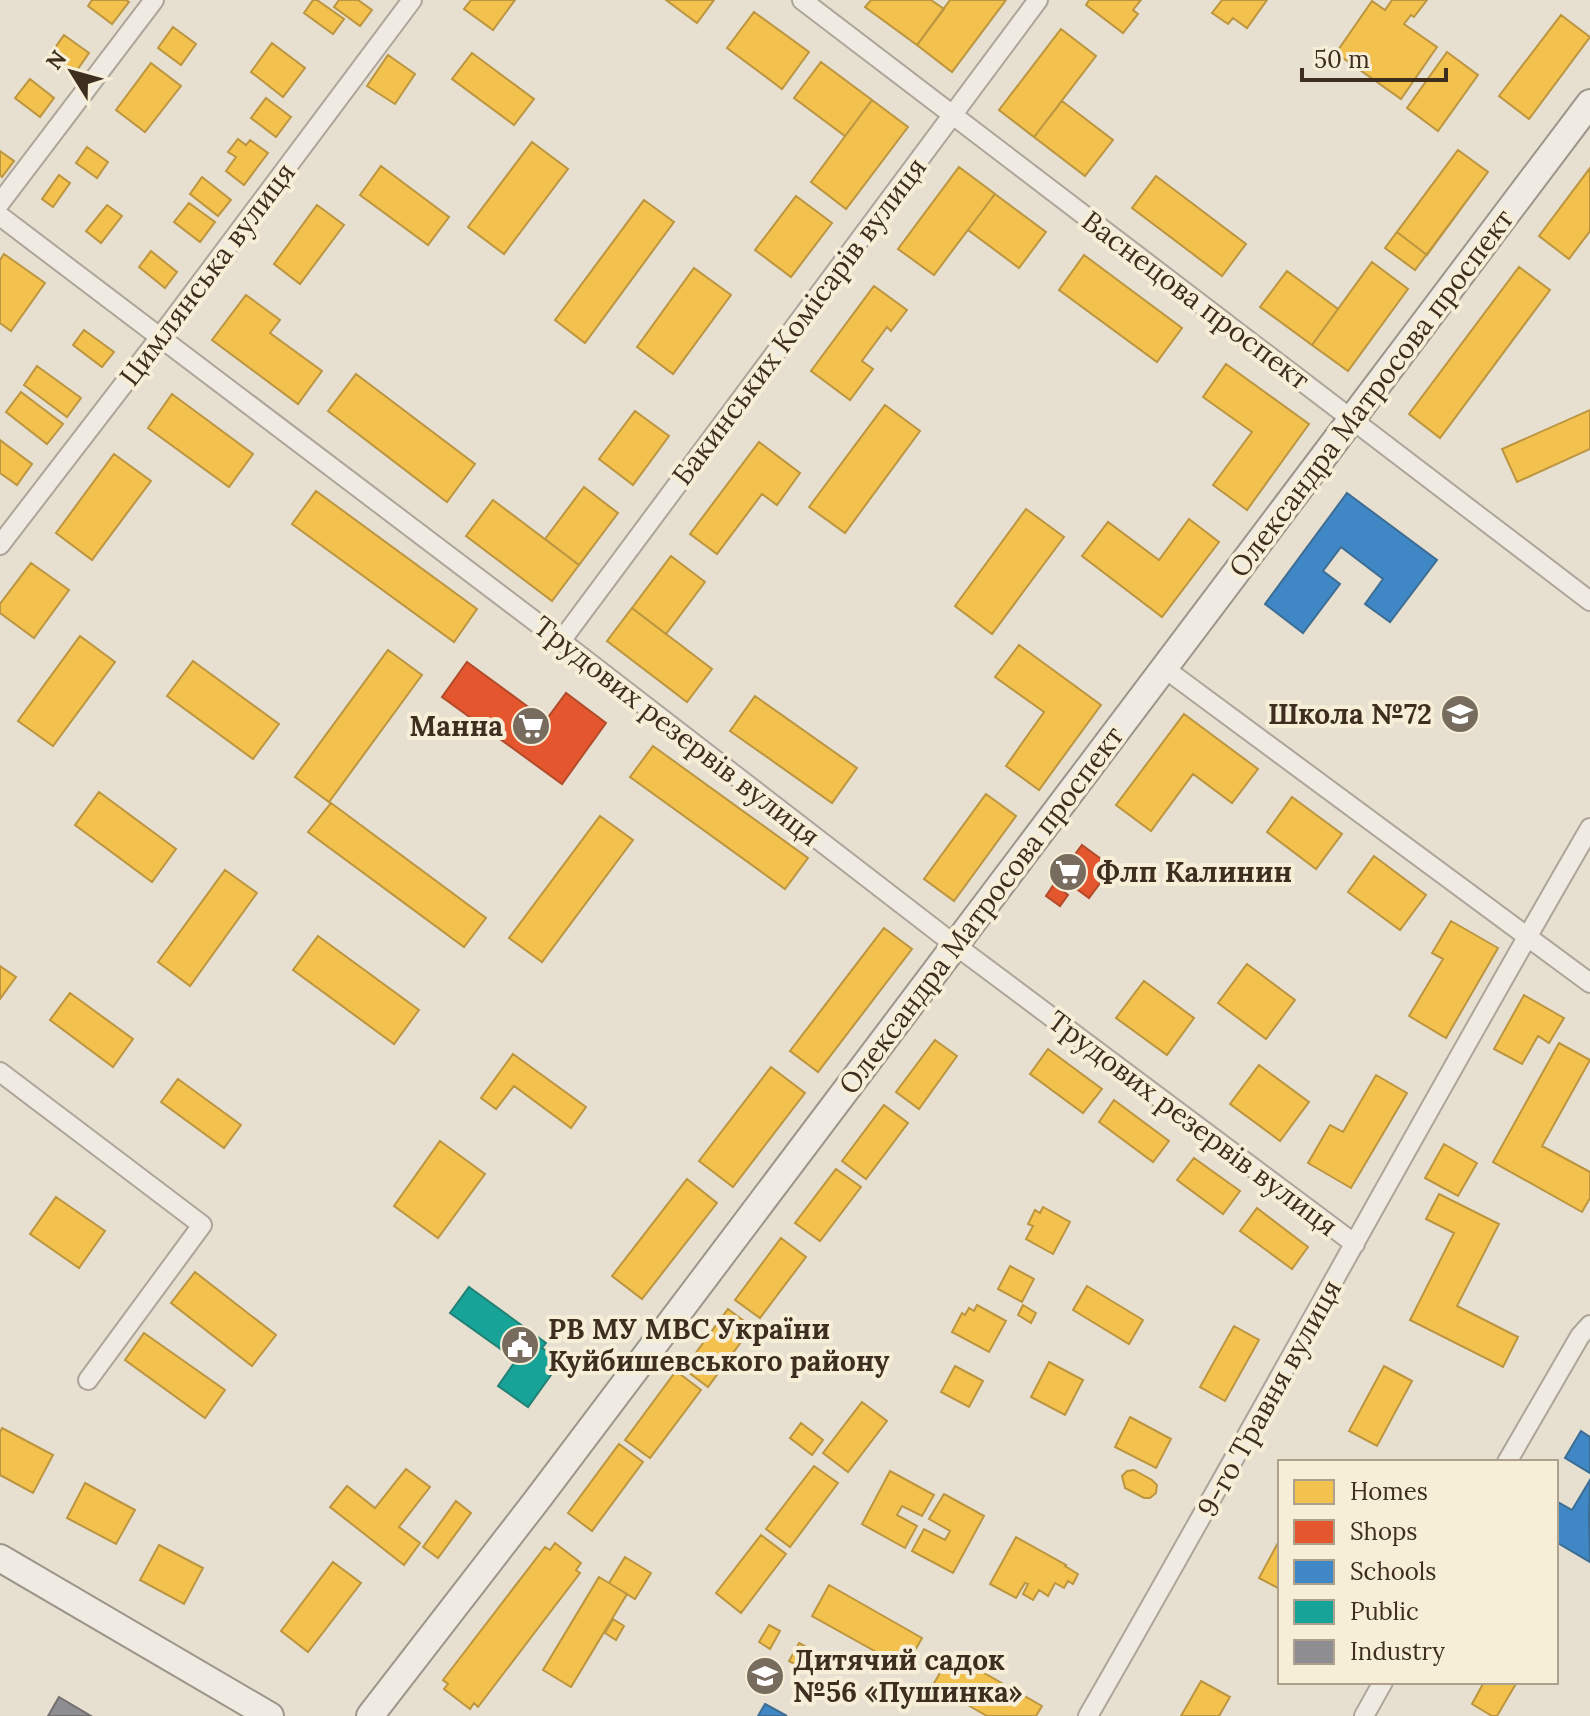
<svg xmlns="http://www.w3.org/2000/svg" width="1590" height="1716" viewBox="0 0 1590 1716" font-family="Lora,serif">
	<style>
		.homes { fill: #f2c14e; stroke: #bc9540; stroke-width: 2 }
		.shops { fill: #e4572e; stroke: #b24b2a; stroke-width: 2 }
		.schools { fill: #3f88c5; stroke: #3e6d94; stroke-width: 2 }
		.public { fill: #17a398; stroke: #228074; stroke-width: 2 }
		.industry { fill: #8d8d92; stroke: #757070; stroke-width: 2 }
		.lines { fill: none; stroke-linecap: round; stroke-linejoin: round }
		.street-casing { stroke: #ada599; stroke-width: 22 }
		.secondary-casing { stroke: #9c958a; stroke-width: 30 }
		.street { stroke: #efebe3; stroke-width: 18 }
		.secondary { stroke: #efebe3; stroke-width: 26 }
		.labels { text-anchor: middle; stroke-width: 8; stroke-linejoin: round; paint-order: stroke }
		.street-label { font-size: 28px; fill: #3d2e20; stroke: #f7eed8 }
		.poi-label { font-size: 28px; font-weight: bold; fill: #3d2e20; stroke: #f7eed8; text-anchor: start }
	</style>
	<rect width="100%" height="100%" fill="#e7e0d1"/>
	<path class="homes" d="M92,0H126L129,2L112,24L88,6Z
		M313,0H317L344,19L333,34L304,13Z
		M339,0H358L372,10L360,26L334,7Z
		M471,0H515L493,30L464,9Z
		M666,0H714L697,23Z
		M871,0H931L944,9L917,45L865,7Z
		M950,0H1006L952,72L917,45Z
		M1089,0H1141L1133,10L1138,14L1123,33L1086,5Z
		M1222,0H1267L1247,28L1233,18L1228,24L1212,13Z
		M1392,0H1427L1414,17L1411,15L1404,24L1437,47L1401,99L1336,53L1372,1L1385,10Z
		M754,12L809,52L782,89L727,48Z
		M1561,15L1590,37L1529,119L1499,96Z
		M173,27L196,44L181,65L158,48Z
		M1061,29L1096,56L1034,137L999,110Z
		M64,35L89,53L75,73L50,55Z
		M272,43L305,68L283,97L251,72Z
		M1447,52L1478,75L1438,131L1407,108Z
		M472,53L534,99L514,125L452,79Z
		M388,55L415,74L395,104L367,86Z
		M821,62L872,100L845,136L794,98Z
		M151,63L181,86L145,132L116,110Z
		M30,79L54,98L40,117L15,98Z
		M266,98L291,117L276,137L251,118Z
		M872,100L908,127L846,209L811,182Z
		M1062,101L1113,140L1085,176L1034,137Z
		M238,139L246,145L250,140L268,153L244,185L226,171L236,157L228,152Z
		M532,142L568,169L504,254L468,227Z
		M87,147L108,162L97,178L76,163Z
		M1458,150L1488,172L1415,270L1385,248Z
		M1458,150L1488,172L1427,255L1397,232Z
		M0,151L14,161L2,177L0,175Z
		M381,166L449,217L428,245L360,195Z
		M959,167L995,194L934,275L898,249Z
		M1590,168V231L1569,259L1539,236Z
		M59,175L70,183L53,207L42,199Z
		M1156,176L1246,244L1222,276L1132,208Z
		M202,177L231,200L218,216L190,194Z
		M995,194L1046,232L1019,268L968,230Z
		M796,196L832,223L791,277L755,250Z
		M644,200L674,222L585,343L555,320Z
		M189,203L215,222L200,242L174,222Z
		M107,205L122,216L101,243L86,231Z
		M317,205L344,225L300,284L274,264Z
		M151,251L177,272L165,288L139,267Z
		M4,254L45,283L11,331L0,323V260Z
		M1084,255L1182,328L1157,362L1059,290Z
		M1372,262L1408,289L1348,371L1312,345Z
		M1519,267L1550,290L1440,438L1409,414Z
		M694,268L731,295L673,374L637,347Z
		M1287,271L1338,309L1312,345L1260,307Z
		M874,286L907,310L891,331L887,327L862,361L873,369L850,400L811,371Z
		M246,295L280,320L270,333L322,371L298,404L212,340Z
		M84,330L114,352L102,367L73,345Z
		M1226,364L1309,424L1247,510L1213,485L1252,432L1203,397Z
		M37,366L81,398L67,417L24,385Z
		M356,374L475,464L447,502L328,411Z
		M21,392L63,424L47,444L6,412Z
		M172,394L253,454L229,487L148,428Z
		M885,405L920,431L845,533L809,507Z
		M1590,410V449L1517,482L1502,449Z
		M635,411L669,436L633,485L599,459Z
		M0,440L32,464L17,485L0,473Z
		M759,442L800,473L777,505L762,494L717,554L690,534Z
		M114,454L151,481L92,560L56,533Z
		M584,487L618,513L579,565L545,539Z
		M316,491L477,609L454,642L292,524Z
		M493,500L579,565L552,601L466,536Z
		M1026,509L1064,537L992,634L955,606Z
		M1189,519L1219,542L1162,617L1082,556L1108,522L1159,560Z
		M671,556L705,582L666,634L632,608Z
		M31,563L69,590L34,638L0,613V604Z
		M632,608L712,669L687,702L607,641Z
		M80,636L115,662L53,746L18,721Z
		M1019,645L1101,705L1039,790L1006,766L1044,712L995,677Z
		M388,650L422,675L329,802L295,777Z
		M193,661L279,724L253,759L167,696Z
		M755,696L857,768L832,803L730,731Z
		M1184,714L1258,769L1232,803L1193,774L1151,831L1116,805Z
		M653,746L808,858L785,889L630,777Z
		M99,792L176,849L152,882L75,825Z
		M986,794L1016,816L954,901L924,879Z
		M1292,797L1342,834L1316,869L1267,832Z
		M331,803L486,918L464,947L308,832Z
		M600,816L633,840L542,962L509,938Z
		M1374,856L1426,895L1400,930L1348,892Z
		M225,870L257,893L190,986L158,962Z
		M1451,921L1498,948L1446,1038L1409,1016L1443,959L1432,953Z
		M884,928L912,949L818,1072L790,1051Z
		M318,936L419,1010L394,1044L293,970Z
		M1247,964L1295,1000L1266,1039L1218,1003Z
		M0,966L16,977L0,999Z
		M1144,981L1194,1018L1167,1055L1116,1018Z
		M70,993L133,1039L113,1067L50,1020Z
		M1524,995L1564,1018L1549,1043L1538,1036L1522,1064L1494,1049Z
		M935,1040L957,1056L919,1109L896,1092Z
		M1559,1043L1590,1060L1542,1146L1590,1172V1198L1582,1212L1493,1162Z
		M1048,1049L1102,1089L1083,1113L1030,1074Z
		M513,1054L586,1107L571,1128L514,1086L496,1109L481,1098Z
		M1259,1065L1309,1102L1280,1141L1230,1104Z
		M771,1067L805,1093L733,1187L699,1161Z
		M1376,1075L1407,1093L1351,1188L1308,1163L1330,1125L1343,1132Z
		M178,1079L241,1125L224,1148L161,1102Z
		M1114,1100L1169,1141L1153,1162L1099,1122Z
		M884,1105L908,1123L866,1179L842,1161Z
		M440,1141L485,1174L438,1238L394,1206Z
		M1444,1144L1477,1163L1458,1196L1425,1178Z
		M1194,1158L1240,1191L1223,1214L1177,1180Z
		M836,1169L861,1187L820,1241L795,1223Z
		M687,1179L717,1203L642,1299L612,1276Z
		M1439,1194L1499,1224L1457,1306L1518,1337L1503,1367L1410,1320L1454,1233L1426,1219Z
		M56,1197L105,1231L79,1268L30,1234Z
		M1043,1207L1070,1222L1053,1254L1026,1239L1033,1226L1028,1224L1035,1210L1040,1213Z
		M1257,1208L1308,1247L1292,1269L1240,1231Z
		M781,1238L806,1257L760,1318L735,1300Z
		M1010,1266L1034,1279L1022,1302L998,1289Z
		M195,1272L276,1335L252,1366L171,1303Z
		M1087,1286L1143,1320L1129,1344L1073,1310Z
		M977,1305L1006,1321L989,1352L952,1332L962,1313L965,1315L969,1308L974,1311Z
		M1023,1305L1036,1313L1031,1323L1018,1315Z
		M728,1309L752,1327L708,1387L684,1369Z
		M1234,1326L1259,1340L1225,1401L1200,1387Z
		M144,1333L225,1390L205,1418L125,1360Z
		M1049,1362L1083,1380L1065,1415L1031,1397Z
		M955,1366L983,1381L969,1407L941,1392Z
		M1384,1366L1412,1381L1377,1446L1349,1431Z
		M676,1371L701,1390L650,1458L625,1440Z
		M862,1402L887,1421L848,1472L823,1453Z
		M1130,1417L1171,1439L1156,1468L1115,1447Z
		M801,1423L823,1440L812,1455L790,1438Z
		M2,1428L53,1455L33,1493L0,1475V1432Z
		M619,1444L643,1462L592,1531L568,1513Z
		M814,1466L838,1483L790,1547L766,1529Z
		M406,1469L430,1487L399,1527L420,1543L404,1565L330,1507L347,1486L375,1508Z
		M1134,1470L1152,1480L1157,1485L1156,1493L1150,1498H1144L1125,1488L1122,1476L1127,1471Z
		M890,1471L934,1495L922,1516L902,1506L897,1515L917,1526L905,1548L862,1524Z
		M85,1483L135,1510L116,1544L67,1518Z
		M944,1494L984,1516L953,1573L912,1551L924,1529L945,1540L950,1531L929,1519Z
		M456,1501L471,1513L438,1558L423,1547Z
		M761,1535L786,1554L741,1613L716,1593Z
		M1016,1537L1066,1565L1065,1566L1078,1574L1073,1584L1068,1581L1064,1588L1055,1583L1048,1596L1039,1590L1033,1600L1023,1594L1028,1584L1025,1583L1016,1598L990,1584Z
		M1280,1539V1589L1259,1578Z
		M555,1543L581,1563L576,1570L580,1573L478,1707L474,1703L470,1709L444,1689L448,1684L443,1680L545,1547L550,1550Z
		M159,1545L203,1568L184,1604L140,1580Z
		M625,1557L651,1573L635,1599L609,1583Z
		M333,1562L361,1583L308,1652L281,1631Z
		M599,1577L627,1594L571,1687L543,1670Z
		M829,1585L922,1638L905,1668L812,1616Z
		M613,1619L624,1626L616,1640L605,1633Z
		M769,1625L780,1631L770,1649L759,1642Z
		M799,1643L810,1649L800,1667L789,1661Z
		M951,1654L1042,1706L1036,1716H987L933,1685Z
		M1201,1681L1230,1697L1219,1716H1181Z
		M1484,1682H1517L1497,1716H1492L1472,1704Z"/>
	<path class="shops" d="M467,662L546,720L566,693L606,723L562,784L442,697Z
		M1082,845L1112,867L1089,898L1059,876Z
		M1054,884L1068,895L1060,906L1046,896Z"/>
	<path class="schools" d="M1347,493L1437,560L1390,622L1365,604L1383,579L1341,547L1323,571L1340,584L1303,633L1265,604Z
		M1581,1431L1590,1437V1473L1565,1458Z
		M1590,1480L1589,1518L1590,1562L1556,1542V1501L1572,1510Z
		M765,1704L787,1716H758Z"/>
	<path class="public" d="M469,1287L546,1343L542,1348L561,1361L528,1407L498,1386L516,1360L450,1313Z"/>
	<path class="industry" d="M59,1697L91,1716H48Z"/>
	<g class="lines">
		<defs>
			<path id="street" d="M802,0L1590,601
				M0,203L154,0
				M0,216L561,641L955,945L1355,1244
				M0,545L160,337L412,0
				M561,641L1038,0
				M1164,668L1590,983
				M0,1072L202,1225L88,1380
				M1507,1462L1580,1336L1590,1325
				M1088,1716C1258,1421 1419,1122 1590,828
				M1364,1716L1383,1682"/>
			<path id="secondary" d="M0,1558L270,1716
				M370,1716L537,1500L1590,103"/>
		</defs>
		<use href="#street" class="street-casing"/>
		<use href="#secondary" class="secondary-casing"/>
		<use href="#street" class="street"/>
		<use href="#secondary" class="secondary"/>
	</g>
	<defs>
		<symbol id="school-disc" viewBox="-11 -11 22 22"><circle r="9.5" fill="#786c5e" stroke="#f7eed8"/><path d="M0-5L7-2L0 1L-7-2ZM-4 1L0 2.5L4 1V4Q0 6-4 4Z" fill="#fff"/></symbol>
		<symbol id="supermarket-disc" viewBox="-11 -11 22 22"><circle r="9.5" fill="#786c5e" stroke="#f7eed8"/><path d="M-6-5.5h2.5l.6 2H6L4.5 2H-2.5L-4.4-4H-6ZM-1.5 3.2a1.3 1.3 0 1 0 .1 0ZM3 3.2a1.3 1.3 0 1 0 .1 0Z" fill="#fff"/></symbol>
		<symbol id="civic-disc" viewBox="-11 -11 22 22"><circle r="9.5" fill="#786c5e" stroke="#f7eed8"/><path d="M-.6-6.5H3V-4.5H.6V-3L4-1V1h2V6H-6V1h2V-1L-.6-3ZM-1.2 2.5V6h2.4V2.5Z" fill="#fff"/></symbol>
	</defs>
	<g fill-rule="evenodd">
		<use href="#school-disc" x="1438" y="692" width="44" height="44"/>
		<use href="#supermarket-disc" x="509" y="704" width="44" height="44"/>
		<use href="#supermarket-disc" x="1046" y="850" width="44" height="44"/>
		<use href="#civic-disc" x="498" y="1323" width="44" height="44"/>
		<use href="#school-disc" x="743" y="1654" width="44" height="44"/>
	</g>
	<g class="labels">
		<g class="street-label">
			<text transform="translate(207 274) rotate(-53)" y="10">Цимлянська вулиця</text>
			<text transform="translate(1196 300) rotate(37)" y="10">Васнецова проспект</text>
			<text transform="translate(799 321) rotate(-53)" y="10">Бакинських Комісарів вулиця</text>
			<text transform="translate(1371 393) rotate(-53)" y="10">Олександра Матросова проспект</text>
			<text transform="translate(677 731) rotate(38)" y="10">Трудових резервів вулиця</text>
			<text transform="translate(981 910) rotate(-53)" y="10">Олександра Матросова проспект</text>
			<text transform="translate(1193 1123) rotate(37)" y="10">Трудових резервів вулиця</text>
			<text transform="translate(1269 1398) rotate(-61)" y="10">9-го Травня вулиця</text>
		</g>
		<g class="poi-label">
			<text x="1432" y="724" text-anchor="end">Школа №72</text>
			<text x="503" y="736" text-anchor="end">Манна</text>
			<text x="1096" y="882">Флп Калинин</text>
			<text x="548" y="1339">РВ МУ МВС України<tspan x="548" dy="32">Куйбишевського району</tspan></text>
			<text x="793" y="1670">Дитячий садок<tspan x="793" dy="32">№56 «Пушинка»</tspan></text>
		</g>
	</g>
	<rect x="1278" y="1460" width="280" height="224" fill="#f7eed8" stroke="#ada18e" stroke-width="2"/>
	<rect x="1294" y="1480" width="40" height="24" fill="#f2c14e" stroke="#ada18e" stroke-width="2"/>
	<text x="1350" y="1500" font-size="24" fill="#3d2e20">Homes</text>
	<rect x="1294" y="1520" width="40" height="24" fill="#e4572e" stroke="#ada18e" stroke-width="2"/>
	<text x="1350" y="1540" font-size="24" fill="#3d2e20">Shops</text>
	<rect x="1294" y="1560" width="40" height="24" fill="#3f88c5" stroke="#ada18e" stroke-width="2"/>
	<text x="1350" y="1580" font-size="24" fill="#3d2e20">Schools</text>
	<rect x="1294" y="1600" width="40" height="24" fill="#17a398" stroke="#ada18e" stroke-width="2"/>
	<text x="1350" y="1620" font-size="24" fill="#3d2e20">Public</text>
	<rect x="1294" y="1640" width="40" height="24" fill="#8d8d92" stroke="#ada18e" stroke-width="2"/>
	<text x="1350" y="1660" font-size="24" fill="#3d2e20">Industry</text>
	<g transform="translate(72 72) rotate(307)" stroke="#f7eed8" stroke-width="6" paint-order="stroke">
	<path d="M0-6L14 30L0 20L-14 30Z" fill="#3d2e20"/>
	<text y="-12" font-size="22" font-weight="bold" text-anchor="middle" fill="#3d2e20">N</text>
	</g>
	<path d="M1302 68v12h144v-12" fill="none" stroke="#3d2e20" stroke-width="4"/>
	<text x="1314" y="68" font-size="24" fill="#3d2e20" stroke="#f7eed8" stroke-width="6" paint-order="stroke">50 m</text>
</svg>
